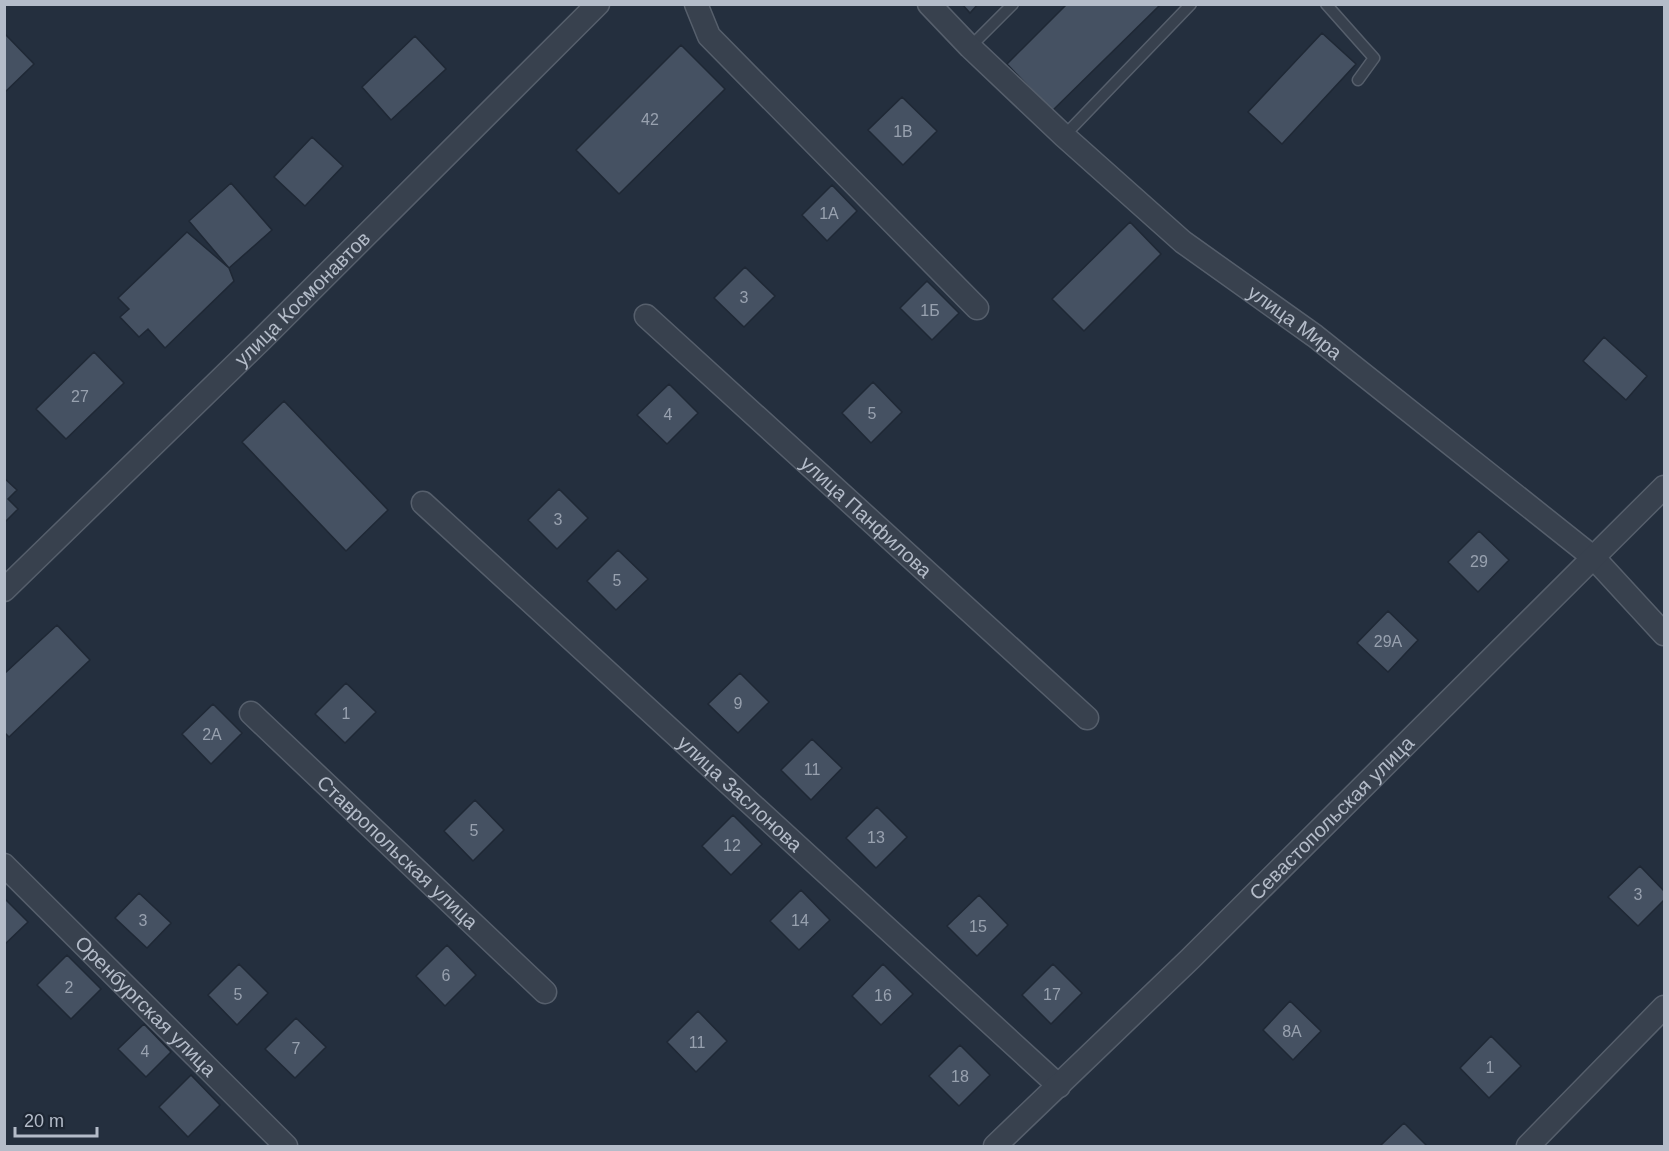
<svg xmlns="http://www.w3.org/2000/svg" width="1669" height="1151" viewBox="0 0 1669 1151" font-family="Helvetica,sans-serif">
	<style>
		.building { fill: #455162; stroke: #1f2835; stroke-width: 1.5 }
		.lines { fill: none; stroke-linecap: round; stroke-linejoin: round }
		.service-casing { stroke: #565f6c; stroke-width: 13 }
		.minor-casing { stroke: #565f6c; stroke-width: 25 }
		.service { stroke: #38414e; stroke-width: 10 }
		.minor { stroke: #38414e; stroke-width: 22 }
		.labels { text-anchor: middle; stroke-width: 4.5; stroke-linejoin: round; paint-order: stroke }
		.number-label { font-size: 16px; fill: #98a1af }
		.street-label { font-size: 20px; fill: #b4bcc9; stroke: #1d2633 }
	</style>
	<rect width="100%" height="100%" fill="#242f3e"/>
	<path class="building" d="M962,4H978L970,13Z
		M1067,4H1161L1052,111L1007,64Z
		M4,33L34,64L4,93Z
		M1322,33L1356,64L1282,144L1248,112Z
		M415,36L446,69L391,120L362,87Z
		M681,45L725,89L619,194L576,150Z
		M902,97L937,131L903,165L868,130Z
		M312,137L343,166L305,206L274,177Z
		M231,183L272,230L229,268L189,221Z
		M832,185L857,211L827,241L802,215Z
		M1130,222L1161,254L1084,331L1052,299Z
		M187,232L229,268L234,281L165,348L148,329L139,337L120,317L129,309L118,298Z
		M745,267L775,296L744,327L714,298Z
		M927,281L959,313L932,340L900,308Z
		M1604,337L1647,376L1626,400L1583,361Z
		M94,352L124,383L66,439L36,409Z
		M873,382L902,412L871,443L842,413Z
		M669,384L698,413L667,444L637,415Z
		M284,401L388,510L346,551L242,442Z
		M4,478L17,490L8,499L18,509L4,523Z
		M559,489L588,518L557,549L528,520Z
		M1479,531L1509,560L1478,592L1448,562Z
		M618,550L648,579L616,610L587,581Z
		M1388,611L1418,640L1388,672L1357,643Z
		M57,625L90,660L9,737L4,732V674Z
		M740,673L769,702L738,733L708,704Z
		M346,683L376,712L345,743L315,714Z
		M213,704L242,733L211,764L182,734Z
		M812,739L842,768L811,800L781,770Z
		M475,800L504,830L473,861L444,831Z
		M877,807L907,837L876,868L846,838Z
		M733,815L762,844L731,875L702,846Z
		M1640,866L1664,891V900L1638,926L1608,897Z
		M801,890L830,920L799,950L770,921Z
		M139,893L171,923L147,948L115,918Z
		M979,895L1008,925L977,956L947,926Z
		M4,898L28,922L4,945Z
		M447,945L476,975L445,1006L416,976Z
		M67,955L101,989L71,1019L37,985Z
		M239,964L268,993L237,1025L208,995Z
		M883,964L913,994L881,1025L852,996Z
		M1053,964L1082,993L1051,1024L1022,995Z
		M1290,1001L1321,1031L1293,1060L1263,1030Z
		M698,1011L727,1041L696,1072L667,1042Z
		M296,1018L326,1047L295,1078L265,1049Z
		M144,1024L171,1052L146,1077L118,1049Z
		M1491,1036L1521,1066L1489,1098L1460,1068Z
		M960,1045L990,1075L959,1106L929,1076Z
		M191,1075L220,1105L188,1137L159,1107Z
		M1404,1123L1427,1146H1380Z"/>
	<g class="lines">
		<defs>
			<path id="service" d="M1326,4L1374,58L1358,80
				M970,47L1013,4
				M1064,136L1191,4"/>
			<g id="minor">
				<path d="M696,4L709,36L977,308"/>
				<path id="s1" d="M929,4L970,47L1064,136L1183,242L1315,336L1594,558L1664,634"/>
				<path id="s2" d="M646,316L1087,718"/>
				<path id="s3" d="M423,503L1059,1086"/>
				<path id="s4" d="M4,590L261,340L598,4"/>
				<path id="s5" d="M251,713L545,992"/>
				<path id="s6" d="M4,865L286,1146"/>
				<path id="s7" d="M995,1146L1190,959L1664,487"/>
				<path d="M1528,1146L1664,1007"/>
			</g>
		</defs>
		<use href="#service" class="service-casing"/>
		<use href="#minor" class="minor-casing"/>
		<use href="#service" class="service"/>
		<use href="#minor" class="minor"/>
	</g>
	<g class="labels">
		<g class="number-label">
			<text x="650" y="125">42</text>
			<text x="903" y="137">1В</text>
			<text x="829" y="219">1А</text>
			<text x="744" y="303">3</text>
			<text x="930" y="316">1Б</text>
			<text x="80" y="402">27</text>
			<text x="872" y="419">5</text>
			<text x="668" y="420">4</text>
			<text x="558" y="525">3</text>
			<text x="1479" y="567">29</text>
			<text x="617" y="586">5</text>
			<text x="1388" y="647">29А</text>
			<text x="738" y="709">9</text>
			<text x="346" y="719">1</text>
			<text x="212" y="740">2А</text>
			<text x="812" y="775">11</text>
			<text x="474" y="836">5</text>
			<text x="876" y="843">13</text>
			<text x="732" y="851">12</text>
			<text x="1638" y="900">3</text>
			<text x="143" y="926">3</text>
			<text x="800" y="926">14</text>
			<text x="978" y="932">15</text>
			<text x="446" y="981">6</text>
			<text x="69" y="993">2</text>
			<text x="238" y="1000">5</text>
			<text x="1052" y="1000">17</text>
			<text x="883" y="1001">16</text>
			<text x="1292" y="1037">8А</text>
			<text x="697" y="1048">11</text>
			<text x="296" y="1054">7</text>
			<text x="145" y="1057">4</text>
			<text x="1490" y="1073">1</text>
			<text x="960" y="1082">18</text>
		</g>
		<g class="street-label">
			<text dy="7" stroke="none"><textPath href="#s4" startOffset="417">улица Космонавтов</textPath></text>
			<text dy="7" stroke="none"><textPath href="#s1" startOffset="486">улица Мира</textPath></text>
			<text dy="7" stroke="none"><textPath href="#s2" startOffset="298">улица Панфилова</textPath></text>
			<text dy="7" stroke="none"><textPath href="#s3" startOffset="430">улица Заслонова</textPath></text>
			<text dy="7" stroke="none"><textPath href="#s7" startOffset="470">Севастопольская улица</textPath></text>
			<text dy="7" stroke="none"><textPath href="#s5" startOffset="202">Ставропольская улица</textPath></text>
			<text dy="7" stroke="none"><textPath href="#s6" startOffset="200">Оренбургская улица</textPath></text>
		</g>
	</g>
	<rect width="1669" height="1151" fill="none" stroke="#b4bcc9" stroke-width="12"/>
	<path d="M15 1127v9h82v-9" fill="none" stroke="#b4bcc9" stroke-width="3"/>
	<text x="24" y="1127" font-size="18" fill="#b4bcc9" stroke="#1d2633" stroke-width="4.5" paint-order="stroke">20 m</text>
</svg>
